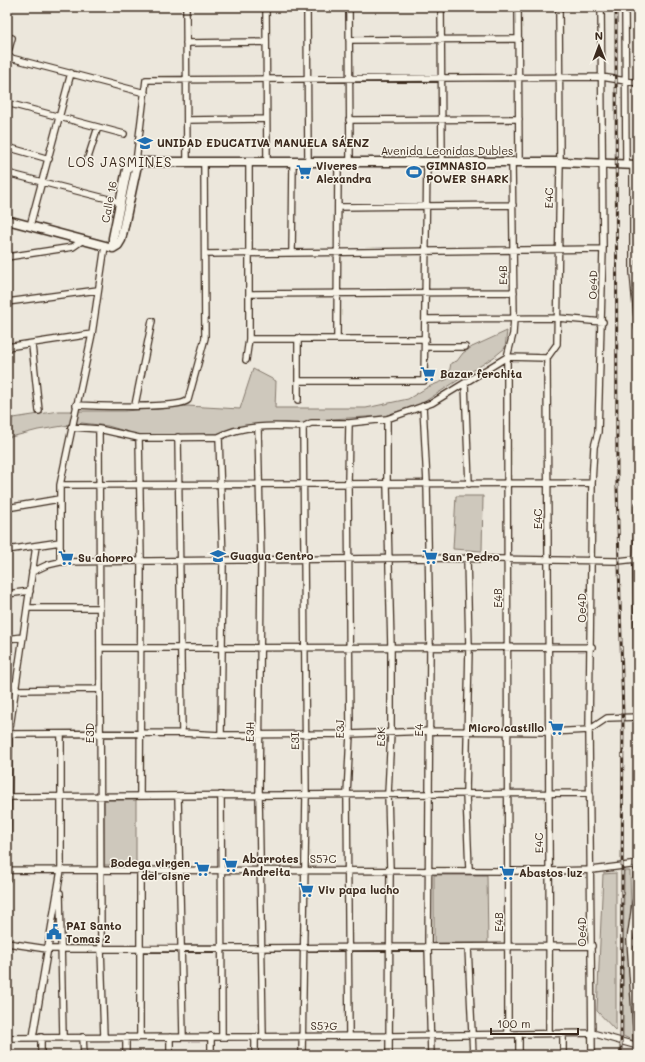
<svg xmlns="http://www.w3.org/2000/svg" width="645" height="1062" viewBox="0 0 645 1062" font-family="Mali,sans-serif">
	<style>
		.green { fill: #cec8bc; stroke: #84796d }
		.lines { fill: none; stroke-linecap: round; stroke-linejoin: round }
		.minor-casing { stroke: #3b2a1e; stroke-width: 8 }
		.secondary-casing { stroke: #3b2a1e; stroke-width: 11 }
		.minor { stroke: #f7f3e8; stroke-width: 5.5 }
		.secondary { stroke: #f7f3e8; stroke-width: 8 }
		.rail-casing { stroke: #3b2a1e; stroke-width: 3 }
		.rail { stroke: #f7f3e8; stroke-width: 1.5; stroke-dasharray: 4.5; stroke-linecap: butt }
		.labels { text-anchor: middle; stroke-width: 3; stroke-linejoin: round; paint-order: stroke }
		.poi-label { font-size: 11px; font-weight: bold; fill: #3b2a1e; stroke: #f7f3e8; text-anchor: start }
		.street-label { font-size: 11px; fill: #3b2a1e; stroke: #f7f3e8 }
		.quarter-label { font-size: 13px; letter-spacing: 1px; fill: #3b2a1e; stroke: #f7f3e8 }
	</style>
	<rect width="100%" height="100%" fill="#ece7dc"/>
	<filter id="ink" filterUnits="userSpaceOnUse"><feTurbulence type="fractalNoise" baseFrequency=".025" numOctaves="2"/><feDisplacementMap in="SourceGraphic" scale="8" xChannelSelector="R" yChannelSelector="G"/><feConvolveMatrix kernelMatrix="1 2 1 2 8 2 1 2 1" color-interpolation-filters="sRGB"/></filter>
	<g filter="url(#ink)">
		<path class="green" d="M507,331L505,348L494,357L421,404L384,416L312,420L301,424L285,423L236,427L216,434L138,435L108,426L82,423L38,430L7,438V419L59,411H124L187,406L240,409L253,369L276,381L275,408H366L408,399L428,387L448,379L451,363L457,361L463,353L472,347Z
			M456,496H483L482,551L453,549Z
			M104,800H136V865H104Z
			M624,871H630L634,1041L623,1036Z
			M616,873V1031L597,1011L603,874Z
			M434,875H487L488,943H434Z"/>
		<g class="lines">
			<defs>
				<path id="minor" d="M186,7L187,163
					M266,7L267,163
					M307,7L308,162
					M349,7L350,163
					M441,7L442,162
					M518,7L519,162
					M625,7L626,164
					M349,40L519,39
					M186,43L266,42
					M7,56L12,38
					M7,57L145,93
					M7,103L124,134
					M187,120L266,119
					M349,120L519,119
					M7,147L49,159
					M87,161L98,127
					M136,162L146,80L602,77L638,83
					M633,165V272L638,328
					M7,173L120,202
					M338,207L513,205
					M30,226L71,73
					M292,253L293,162
					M205,254L603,249
					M7,257L73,247L83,240
					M249,294L514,292
					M7,302L98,290
					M426,319L558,318L603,322
					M337,338L338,163
					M249,339H426
					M32,345L39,411
					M7,347L92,334
					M426,347H465
					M246,360L249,339V162
					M298,381H424L427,162
					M465,384L469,484
					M298,400V338
					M76,405C92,406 180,409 188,400L205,338L204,163
					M135,405L152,321
					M423,406L427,483L430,647L428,947L431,1055
					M387,419V484L391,647V732L388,794L390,870L389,1055
					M349,423L348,484L350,734L347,795L349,1036
					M71,427L99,429L139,438L219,437C242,424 277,426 303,427L311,423H349L387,419L432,403L507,357L547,358
					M258,428L261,561L259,795L263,1037
					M99,429L101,949L104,1037
					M178,437L182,733
					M219,437L223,561L221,735
					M139,438L141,560L140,796
					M60,485L592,483
					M638,505L636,559L638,706
					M7,508L59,499
					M7,550L60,542
					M467,558L469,647L466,794L469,870
					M60,562V485L92,334L105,246
					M32,572L47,565L60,562L428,558L618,561L636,559
					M7,594L30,591
					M27,608H100
					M7,639L23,637
					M100,648L592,647
					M7,685L16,684
					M15,690L100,689
					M7,734L182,733L221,735L350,734L429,731L550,732L589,730L607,718L638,717
					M221,795L222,1036
					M178,796L183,1037
					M8,797L590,793
					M637,864L636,899L630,940L638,1055
					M7,870L550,871L592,870L638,864
					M140,870V1036
					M7,879L9,734L36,546
					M60,893L63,1036
					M7,943L47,949H61L592,946
					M631,943H638
					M468,947L473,1055
					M549,1033C550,808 548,583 547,358L557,344L560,162L559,7
					M508,1034L507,357L513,334L514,318L512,162
					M211,1036V1055
					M33,1037L61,870V735
					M83,1037L84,1055
					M126,1037V1055
					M255,1037V1055
					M7,1038L389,1036L592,1033L638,1046
					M41,1055V1037
					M170,1055V1037
					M302,1055L306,795L303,427
					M519,1055V1034
					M563,1055V1033
					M592,1055L589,730L592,483L594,447L598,432L603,249L601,7"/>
				<path id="secondary" d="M7,220L113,248
					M113,248V238L127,169L131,164L136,162H560L638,165
					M113,248L118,245L121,240L137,165L136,162"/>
			</defs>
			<use href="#minor" class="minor-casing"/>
			<use href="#secondary" class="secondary-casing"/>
			<use href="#minor" class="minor"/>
			<use href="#secondary" class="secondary"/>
			<defs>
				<path id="rail" d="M616,7L617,486L623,717L621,1055"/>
			</defs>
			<use href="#rail" class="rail-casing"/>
			<use href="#rail" class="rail"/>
		</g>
	</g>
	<defs>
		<symbol id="school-bare" viewBox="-9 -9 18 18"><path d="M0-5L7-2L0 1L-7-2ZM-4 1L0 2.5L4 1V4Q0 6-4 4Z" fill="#1f6fb2" stroke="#f7f3e8" stroke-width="2.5" paint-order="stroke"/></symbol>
		<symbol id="supermarket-bare" viewBox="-9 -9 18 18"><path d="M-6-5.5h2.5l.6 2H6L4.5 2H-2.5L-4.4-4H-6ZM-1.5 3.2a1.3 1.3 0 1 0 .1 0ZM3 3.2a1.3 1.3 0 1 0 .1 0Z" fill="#1f6fb2" stroke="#f7f3e8" stroke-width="2.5" paint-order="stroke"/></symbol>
		<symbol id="stadium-bare" viewBox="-9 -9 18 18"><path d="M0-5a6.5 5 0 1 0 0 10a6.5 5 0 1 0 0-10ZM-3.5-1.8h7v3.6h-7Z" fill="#1f6fb2" stroke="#f7f3e8" stroke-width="2.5" paint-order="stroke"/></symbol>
		<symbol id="civic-bare" viewBox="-9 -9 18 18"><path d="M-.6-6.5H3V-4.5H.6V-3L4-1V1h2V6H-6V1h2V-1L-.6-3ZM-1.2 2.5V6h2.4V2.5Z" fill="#1f6fb2" stroke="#f7f3e8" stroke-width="2.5" paint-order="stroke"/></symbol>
	</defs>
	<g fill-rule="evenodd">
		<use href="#school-bare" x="134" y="132" width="22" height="22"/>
		<use href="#supermarket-bare" x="293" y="161" width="22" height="22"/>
		<use href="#stadium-bare" x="403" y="161" width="22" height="22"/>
		<use href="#supermarket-bare" x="417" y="363" width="22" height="22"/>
		<use href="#school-bare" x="207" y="545" width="22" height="22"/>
		<use href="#supermarket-bare" x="419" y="546" width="22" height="22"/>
		<use href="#supermarket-bare" x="55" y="547" width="22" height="22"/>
		<use href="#supermarket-bare" x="545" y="717" width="22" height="22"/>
		<use href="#supermarket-bare" x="219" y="854" width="22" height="22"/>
		<use href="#supermarket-bare" x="191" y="858" width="22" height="22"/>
		<use href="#supermarket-bare" x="496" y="862" width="22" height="22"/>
		<use href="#supermarket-bare" x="295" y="879" width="22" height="22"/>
		<use href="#civic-bare" x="43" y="921" width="22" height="22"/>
	</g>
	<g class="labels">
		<g class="poi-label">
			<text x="157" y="147">UNIDAD EDUCATIVA MANUELA SÁENZ</text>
			<text x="316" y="170">Viveres<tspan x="316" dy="13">Alexandra</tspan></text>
			<text x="426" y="170">GIMNASIO<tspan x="426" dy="13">POWER SHARK</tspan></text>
			<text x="440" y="378">Bazar ferchita</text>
			<text x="230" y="560">Guagua Centro</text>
			<text x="442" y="561">San Pedro</text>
			<text x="78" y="562">Su ahorro</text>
			<text x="544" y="732" text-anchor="end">Micro castillo</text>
			<text x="242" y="863">Abarrotes<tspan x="242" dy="13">Andreita</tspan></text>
			<text x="190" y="867" text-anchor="end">Bodega virgen<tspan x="190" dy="13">del cisne</tspan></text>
			<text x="519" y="877">Abastos luz</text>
			<text x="318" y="894">Viv papa lucho</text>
			<text x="66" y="930">PAI Santo<tspan x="66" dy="13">Tomas 2</tspan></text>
		</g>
		<g class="street-label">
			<text x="447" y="155">Avenida Leonidas Dubles</text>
			<text transform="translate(549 198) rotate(-89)" y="4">E4C</text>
			<text transform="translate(109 202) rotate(-79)" y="4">Calle 16</text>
			<text transform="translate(503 275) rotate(-91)" y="4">E4B</text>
			<text transform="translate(593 285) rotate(-89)" y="4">Oe4D</text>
			<text transform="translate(538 519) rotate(-90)" y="4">E4C</text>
			<text transform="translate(498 598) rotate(-90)" y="4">E4B</text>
			<text transform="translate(582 608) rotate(-90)" y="4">Oe4D</text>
			<text transform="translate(340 729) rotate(-89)" y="4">E3J</text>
			<text transform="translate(419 730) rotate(-90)" y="4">E4</text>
			<text transform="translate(250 732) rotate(-89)" y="4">E3H</text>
			<text transform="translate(90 733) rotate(-90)" y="4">E3D</text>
			<text transform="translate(381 737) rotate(-88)" y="4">E3K</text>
			<text transform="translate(295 741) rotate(-91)" y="4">E3I</text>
			<text transform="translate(539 843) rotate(-91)" y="4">E4C</text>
			<text x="323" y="863">S57C</text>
			<text transform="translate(499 922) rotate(-90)" y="4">E4B</text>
			<text transform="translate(582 932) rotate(-90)" y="4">Oe4D</text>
			<text transform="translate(324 1026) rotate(1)" y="4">S57G</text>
		</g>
		<g class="quarter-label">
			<text x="120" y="167">LOS JASMINES</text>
		</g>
	</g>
	<rect width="645" height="1062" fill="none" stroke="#f7f3e8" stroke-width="24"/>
	<rect x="12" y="12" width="621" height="1038" fill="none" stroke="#3b2a1e" stroke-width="1.5" filter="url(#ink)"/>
	<g transform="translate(599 46) rotate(359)" stroke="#f7f3e8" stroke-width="3" paint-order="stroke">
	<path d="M0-3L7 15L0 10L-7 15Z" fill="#3b2a1e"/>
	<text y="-6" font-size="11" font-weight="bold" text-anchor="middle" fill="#3b2a1e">N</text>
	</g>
	<path d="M491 1028v6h87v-6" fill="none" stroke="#3b2a1e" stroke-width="2"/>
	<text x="497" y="1028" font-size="12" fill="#3b2a1e" stroke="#f7f3e8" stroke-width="3" paint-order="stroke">100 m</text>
</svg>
